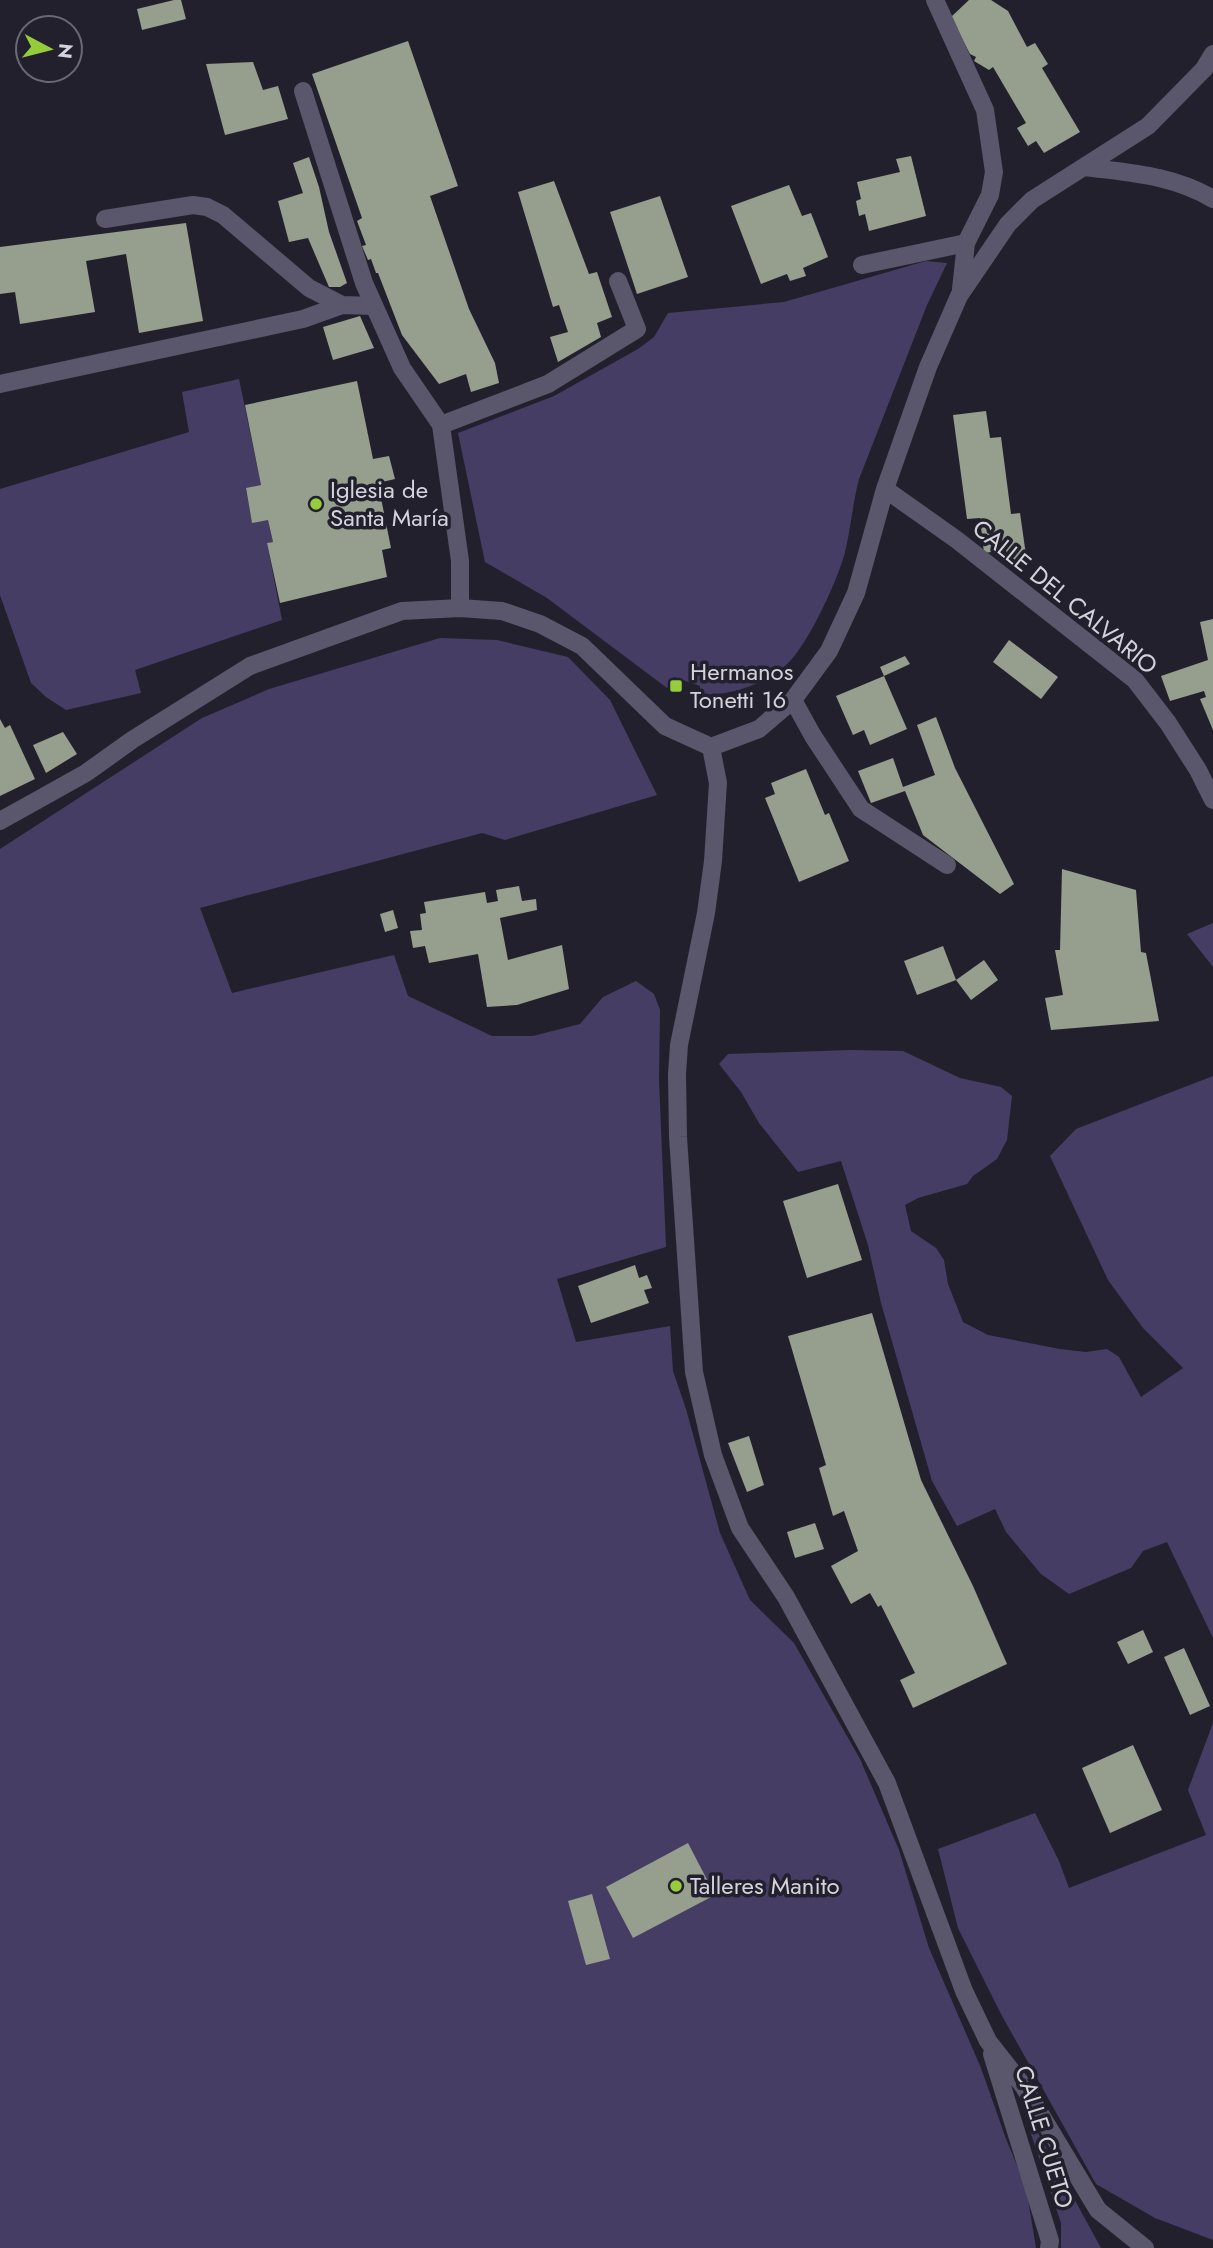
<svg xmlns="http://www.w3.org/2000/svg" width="1213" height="2248" viewBox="0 0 1213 2248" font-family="Jost,sans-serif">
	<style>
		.green { fill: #463d64 }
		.building { fill: #969e8e }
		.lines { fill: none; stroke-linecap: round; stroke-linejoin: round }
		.service { stroke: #5a566b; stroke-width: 18 }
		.minor { stroke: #5a566b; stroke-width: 18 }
		.poi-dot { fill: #94cc3c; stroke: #23202d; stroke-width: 2.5 }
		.labels { text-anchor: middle; stroke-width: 7; stroke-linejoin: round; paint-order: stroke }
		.poi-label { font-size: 24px; fill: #d4d3db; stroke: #23202d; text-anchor: start }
		.street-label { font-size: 24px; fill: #d4d3db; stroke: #23202d }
	</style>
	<rect width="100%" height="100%" fill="#23202d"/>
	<path class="green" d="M926,261L947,263L927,305L859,479C853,502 851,525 846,548C840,576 807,648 785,666C760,686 731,695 700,695V686L674,677L667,688L547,598L485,562L458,433L554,396L638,349L654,337L668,313L784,302Z
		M239,379L261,485L246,489L252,522L268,520L273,542L267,543L282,620L135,670L141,693L66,710L46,697L31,683L0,595V489L189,432L182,392Z
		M440,638L497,640L568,657L610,700L657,795L505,840L482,833L200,908L232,993L394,955L408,996L492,1036H533L580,1024L603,997L636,981L654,994L660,1010L659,1081L666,1247L557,1279L576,1342L670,1326L673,1371L686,1409L720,1533L750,1600L794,1643L860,1759L899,1850L929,1948L981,2068L1006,2139L1026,2187L1036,2248H0V849L202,718L269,689Z
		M1213,923V967L1187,934Z
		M851,1050L903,1051L960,1078L1001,1087L1012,1096L1007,1140L997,1159L973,1176L967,1184L918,1198L905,1205L911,1231L936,1248L944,1260L948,1284L963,1322L988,1335L1060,1349L1086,1352L1107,1349L1119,1357L1141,1397L1183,1368L1143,1328L1108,1280L1050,1156L1076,1129L1213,1076V1638L1167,1542L1143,1551L1131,1568L1069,1594L1041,1574L1006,1532L995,1509L957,1526L932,1481L881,1303L868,1245L841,1161L798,1172L759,1123L741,1092L719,1064L728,1054Z
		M1213,1723V2240L1155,2218L1096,2184L1001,2014L958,1928L938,1849L1035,1813L1059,1861L1069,1888L1206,1835L1188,1790Z
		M1030,2131H1037L1101,2248H1061V2223Z"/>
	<path class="building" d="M174,0H181L186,19L142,30L137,9Z
		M969,0H991L1008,11L1027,47L1035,43L1048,64L1042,68L1080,132L1044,153L1036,141L1028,146L1017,128L1026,123L993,67L989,70L974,61L976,57L970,54L951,17Z
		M408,41L458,186L430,196L469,309L495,363L499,383L471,392L466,374L439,384L402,335L378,273H376L371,259L368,260L362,246L366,245L357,221L362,218L312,74Z
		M253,62L263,90L278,86L288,119L225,135L206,64Z
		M911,156L926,216L869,231L865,214L859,216L856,201L861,199L857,182L900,172L896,159Z
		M309,157L319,187L329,232L347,283L340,287H329L308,238L289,242L278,201L303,193L293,163Z
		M554,181L589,274L597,272L612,317L597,323L601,337L558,362L550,337L568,332L559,305L553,307L518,192Z
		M789,185L802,216L811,213L828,257L803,268L806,276L790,281L787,274L761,284L731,206Z
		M660,196L688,277L637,294L610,212Z
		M186,223L203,321L139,333L126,254L86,261L95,312L20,324L15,292L0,294V247Z
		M360,316L374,348L333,360L323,327Z
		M357,381L373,459L389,456L395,479L378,483L391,548L382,550L387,577L280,603L267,543L273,542L268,520L252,523L246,488L261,485L245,405Z
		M986,411L990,438L1001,437L1011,514L1020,513L1025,548L1030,565L1019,569L1009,561L1006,550L984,553L980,518L967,519L953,415Z
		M1213,619V730L1200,699L1206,697L1204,691L1170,701L1161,676L1208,660L1200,622Z
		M1009,640L1058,677L1041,699L993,662Z
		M905,656L910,664L884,676L907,729L870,745L864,730L853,735L836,696L884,676L880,667Z
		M936,717L955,768L1014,884L1000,894L923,835L905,791L871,803L858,771L893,758L903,787L935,775L917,725Z
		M0,719L5,728L10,725L35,779L0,796Z
		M63,732L77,754L46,773L33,745Z
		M806,769L825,815L829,813L849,861L799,882L765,798L775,794L771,783Z
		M1062,869L1136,890L1141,952L1146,953L1159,1021L1051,1030L1045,998L1063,995L1055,950H1060Z
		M519,886L522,901L536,899L537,910L500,918L508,960L562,945L569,989L517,1005L487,1007L478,954L429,963L425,946L413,948L410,931L422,930L420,914L426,913L424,902L485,892L487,903L498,901L496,890Z
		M393,910L398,928L385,932L380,914Z
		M943,946L956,980L917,995L904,961Z
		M984,960L998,980L971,1000L956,980Z
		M838,1184L862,1260L807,1278L783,1201Z
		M635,1265L639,1278L647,1275L652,1288L644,1290L649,1303L591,1323L578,1286Z
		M872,1313L921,1480L973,1586L1007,1664L913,1708L900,1680L915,1673L881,1605L878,1607L870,1593L851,1604L831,1566L858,1551L844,1511L833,1516L819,1468L826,1465L788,1336Z
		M749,1436L764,1485L747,1492L728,1443Z
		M815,1523L824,1549L795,1558L787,1532Z
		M1143,1630L1153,1652L1128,1664L1117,1642Z
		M1184,1648L1210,1706L1190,1715L1164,1657Z
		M1133,1745L1162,1810L1110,1833L1082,1768Z
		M688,1843L715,1895L633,1938L606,1887Z
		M592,1894L610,1959L586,1965L568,1901Z"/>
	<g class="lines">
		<path class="service" d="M105,219L193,205L207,207L223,215L309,288L342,305L374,306
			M862,265L966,243
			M0,384L303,319L342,305"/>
		<path class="minor" d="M935,0L985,110L994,172L990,195L966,243L961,289
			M303,91L364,283L402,368L441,425
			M1085,167C1130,173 1173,175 1213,199
			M885,489L957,540L1135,680L1168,723L1198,770L1213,800
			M460,608V561L441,425L548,384L637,329L618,281
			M793,700L813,736L861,809L947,865
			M711,747L718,783L713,861L706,913L679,1045L677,1074L678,1137L694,1372L713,1455L740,1528L786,1597L887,1783L964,1991L988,2041L1024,2087L1098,2210L1145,2248
			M0,821L86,773L132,740L250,666L402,611L460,608L502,611L540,624L582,646L665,726L711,747L759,729L793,700L829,651L856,593L885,489L928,367L959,296L1008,224L1032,200L1148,126L1204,69L1213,54
			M992,2054L1050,2241L1049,2248"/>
	</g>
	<g class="poi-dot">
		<circle cx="316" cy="504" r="7"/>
		<rect x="669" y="679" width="14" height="14" rx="3.5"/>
		<circle cx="676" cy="1886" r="7"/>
	</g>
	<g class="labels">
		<g class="poi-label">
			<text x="330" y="498">Iglesia de<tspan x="330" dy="28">Santa María</tspan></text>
			<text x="690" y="680">Hermanos<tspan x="690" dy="28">Tonetti 16</tspan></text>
			<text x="690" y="1894">Talleres Manito</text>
		</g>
		<g class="street-label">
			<text transform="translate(1065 597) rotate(39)" y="8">CALLE DEL CALVARIO</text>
			<text transform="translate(1044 2137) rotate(73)" y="8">CALLE CUETO</text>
		</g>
	</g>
	<g transform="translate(49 49) rotate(97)"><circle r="33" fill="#23202d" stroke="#6a6873" stroke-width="2"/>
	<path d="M0-5L12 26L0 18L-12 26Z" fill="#94cc3c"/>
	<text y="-10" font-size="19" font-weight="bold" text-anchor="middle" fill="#d4d3db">N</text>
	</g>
</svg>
